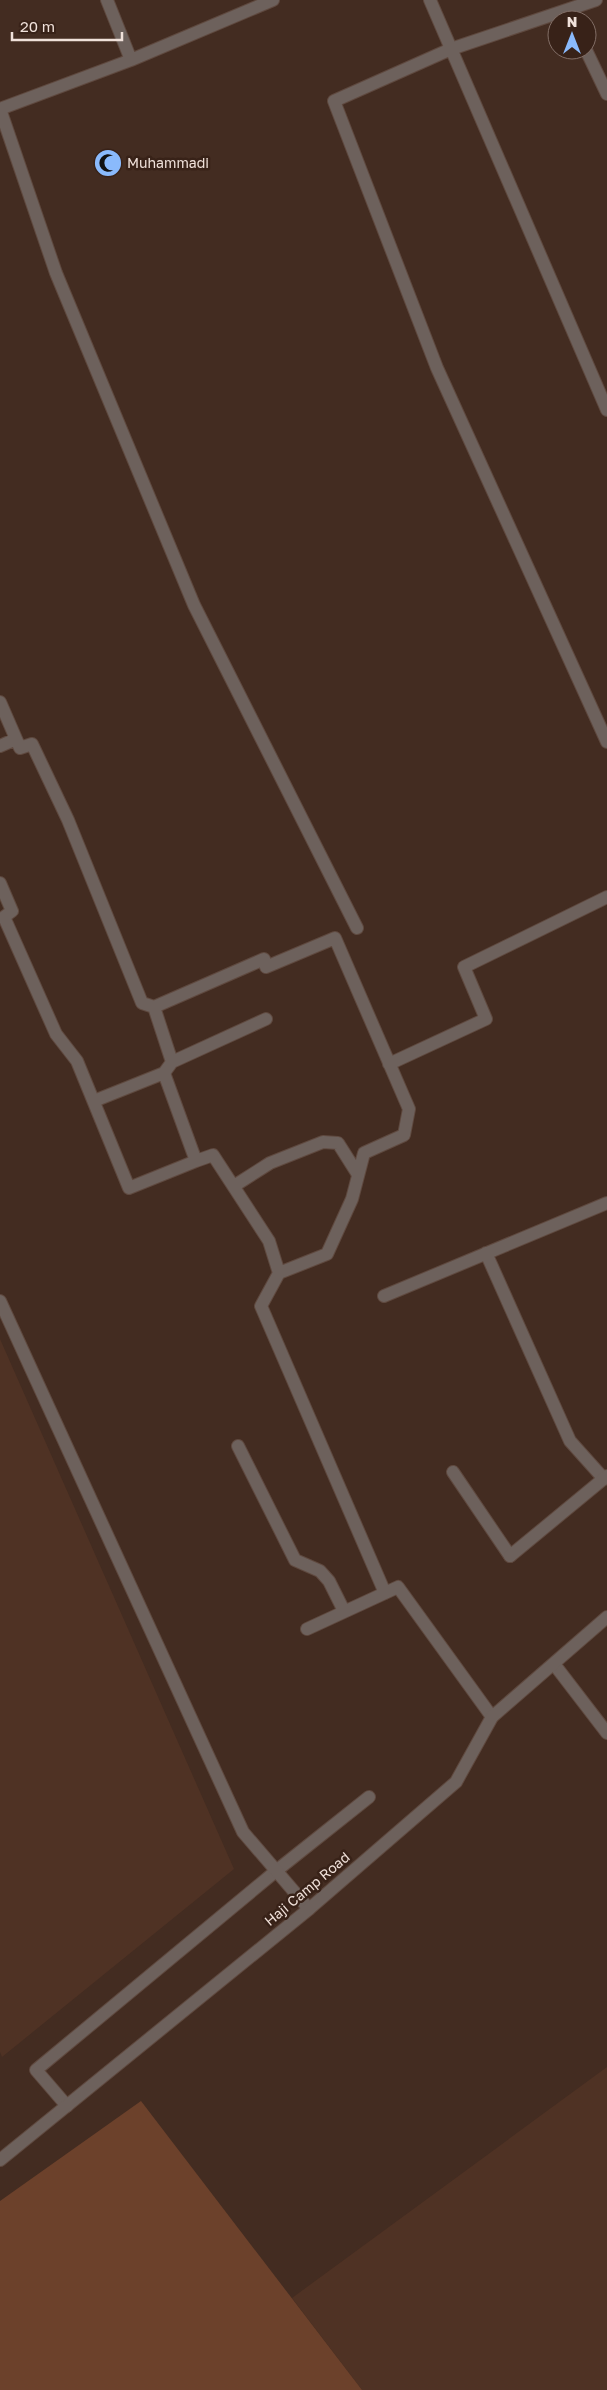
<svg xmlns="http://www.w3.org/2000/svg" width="607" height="2390" viewBox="0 0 607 2390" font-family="'Golos Text',sans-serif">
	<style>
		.built { fill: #4f3224 }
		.green { fill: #6c412b }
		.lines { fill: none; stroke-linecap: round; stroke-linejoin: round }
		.service-casing { stroke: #5f493f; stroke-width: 14 }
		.minor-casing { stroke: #5f493f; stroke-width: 14 }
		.tertiary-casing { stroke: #5f493f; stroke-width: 14 }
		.service { stroke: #6d615c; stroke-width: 12 }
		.minor { stroke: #6d615c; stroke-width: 12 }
		.tertiary { stroke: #6d615c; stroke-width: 12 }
		.labels { text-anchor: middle; stroke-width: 5; stroke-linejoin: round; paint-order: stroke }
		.poi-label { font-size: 14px; fill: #f0e1da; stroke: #382218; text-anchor: start }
		.street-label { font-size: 14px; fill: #f0e1da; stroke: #382218 }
	</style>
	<rect width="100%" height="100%" fill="#432c21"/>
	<path class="built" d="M0,1339L234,1869L2,2057L0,2052Z
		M607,2067V2390H362L292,2298Z"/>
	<path class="green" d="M141,2101L362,2390H0V2201Z"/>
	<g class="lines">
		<defs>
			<path id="service" d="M0,702L20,748L32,744L68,820L142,1003L154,1007L172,1062
				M0,746L16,739
				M0,883L12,911L4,917L56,1034L77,1061L129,1188L196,1161
				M154,1007L264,959L266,967L335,938L409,1109L404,1135L364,1153L352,1199L327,1254L279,1273
				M389,1064L486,1019L464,967L607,897
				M164,1073L196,1161L213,1155L269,1241L279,1273L261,1306L385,1593
				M94,1101L164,1073L172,1062L266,1019
				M234,1186L270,1163L323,1142L338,1143L357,1173
				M486,1253L570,1441L604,1479
				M384,1296L607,1203
				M238,1446L295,1560L320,1571L329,1581L344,1611
				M453,1472L510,1556
				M307,1629L398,1587L492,1717
				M554,1664L607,1733
				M67,2106L36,2070L276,1871L369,1797"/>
			<path id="minor" d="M107,0L131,60
				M430,0L607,410
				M596,0L451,49L334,101L437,368L607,742
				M586,50L607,94
				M0,109L56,273L194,605L357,928
				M0,109L131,60L273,0
				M0,1301L243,1832L309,1909
				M510,1556L607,1476"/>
			<path id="tertiary" d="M0,2160L309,1909L456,1782L492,1717L607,1617"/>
		</defs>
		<use href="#service" class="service-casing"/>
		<use href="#minor" class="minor-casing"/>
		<use href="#tertiary" class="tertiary-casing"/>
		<use href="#service" class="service"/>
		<use href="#minor" class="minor"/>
		<use href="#tertiary" class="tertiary"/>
	</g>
	<defs>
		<symbol id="mosque-disc" viewBox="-11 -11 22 22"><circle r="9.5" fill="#8abafc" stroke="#382218"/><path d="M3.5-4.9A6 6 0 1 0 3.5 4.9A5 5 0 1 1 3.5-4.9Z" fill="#111"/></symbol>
	</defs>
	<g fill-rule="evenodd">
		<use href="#mosque-disc" x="92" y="147" width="32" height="32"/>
	</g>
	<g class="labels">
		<g class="poi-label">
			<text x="127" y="168">Muhammadi</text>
		</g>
		<g class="street-label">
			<text transform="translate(307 1889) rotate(-40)" y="5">Haji Camp Road</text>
		</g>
	</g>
	<g transform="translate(572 35)"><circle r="24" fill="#382218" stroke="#826e66"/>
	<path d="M0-4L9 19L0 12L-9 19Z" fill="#8abafc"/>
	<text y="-8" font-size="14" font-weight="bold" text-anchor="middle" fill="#f0e1da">N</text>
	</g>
	<path d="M12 32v8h110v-8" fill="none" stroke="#f0e1da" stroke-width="2.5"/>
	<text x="20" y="32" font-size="15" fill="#f0e1da" stroke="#382218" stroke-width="4" paint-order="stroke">20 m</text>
</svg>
